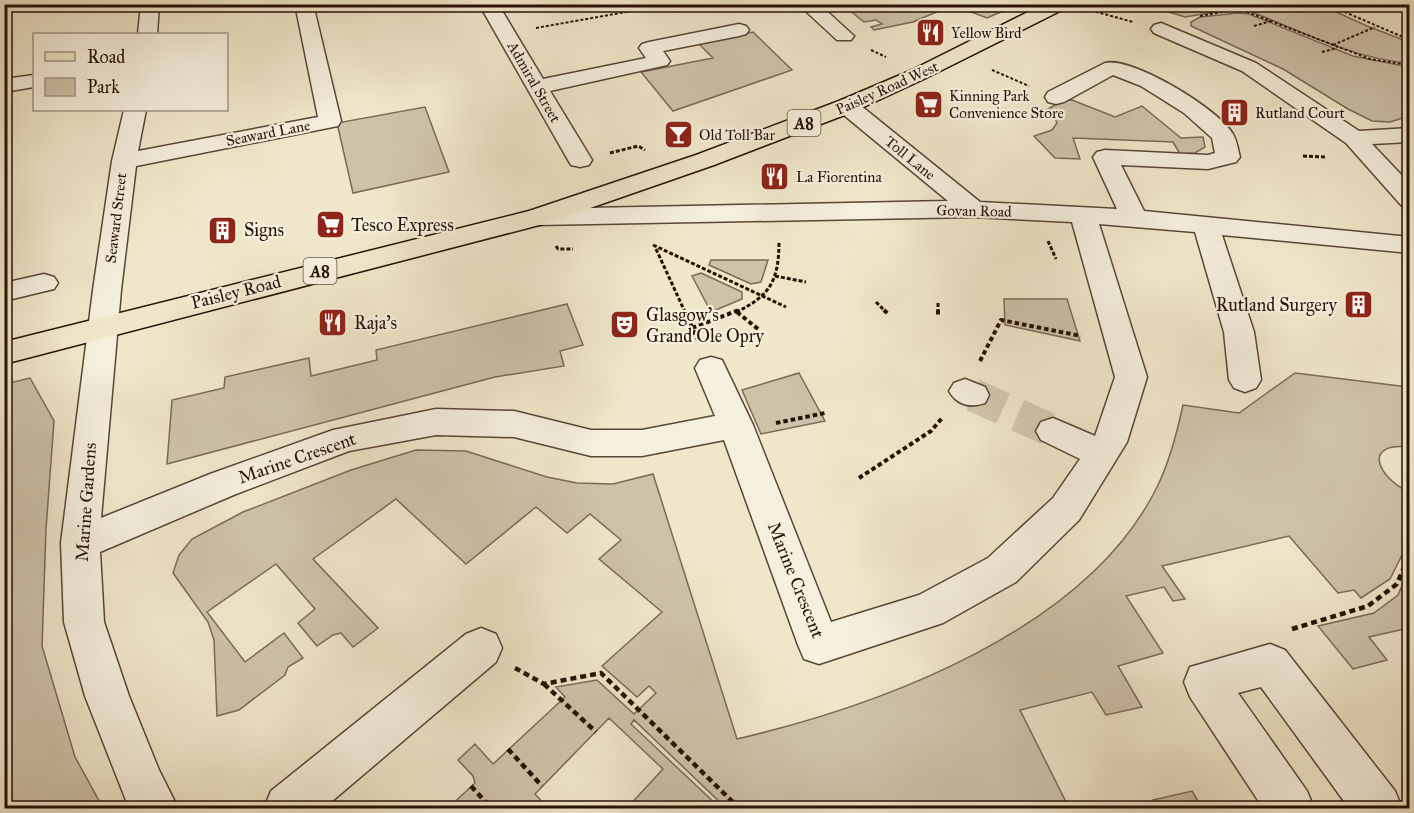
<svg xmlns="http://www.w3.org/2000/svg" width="1414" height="813" viewBox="0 0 1414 813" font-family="'IM FELL Great Primer',serif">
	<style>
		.green { fill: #cec3a9; stroke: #7a6a58; stroke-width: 1.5 }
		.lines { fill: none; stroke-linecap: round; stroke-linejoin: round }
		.minor-tunnel { stroke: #d2c7ad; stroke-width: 33; stroke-dasharray: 33 16; stroke-linecap: butt }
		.minor-casing { stroke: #584637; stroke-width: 3 }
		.major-casing { stroke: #261106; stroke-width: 3 }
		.path-far3 { stroke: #261106; stroke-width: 2; stroke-dasharray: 3 2; stroke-linecap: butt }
		.path-far2 { stroke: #261106; stroke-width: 3; stroke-dasharray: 4 2; stroke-linecap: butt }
		.path-far1 { stroke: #261106; stroke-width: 4; stroke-dasharray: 4.5 3; stroke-linecap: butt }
		.path { stroke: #261106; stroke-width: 4.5; stroke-dasharray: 6 4; stroke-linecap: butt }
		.minor { fill: #f5efdd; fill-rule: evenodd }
		.major { fill: #f0e7ca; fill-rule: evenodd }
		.labels { text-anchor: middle; stroke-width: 4.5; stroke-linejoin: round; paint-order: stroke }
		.far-poi-label { font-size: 15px; fill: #261106; stroke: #f5efdd; text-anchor: start }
		.far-street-label { font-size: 15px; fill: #261106; stroke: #f5efdd }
		.shield { fill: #f5efdd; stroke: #645446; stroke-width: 1.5 }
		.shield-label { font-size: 16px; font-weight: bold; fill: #261106 }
		.poi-label { font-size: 18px; fill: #261106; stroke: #f5efdd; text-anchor: start }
		.street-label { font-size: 18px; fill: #261106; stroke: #f5efdd }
	</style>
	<rect width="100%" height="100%" fill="#f0e7ca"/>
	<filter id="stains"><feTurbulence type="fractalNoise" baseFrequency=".00333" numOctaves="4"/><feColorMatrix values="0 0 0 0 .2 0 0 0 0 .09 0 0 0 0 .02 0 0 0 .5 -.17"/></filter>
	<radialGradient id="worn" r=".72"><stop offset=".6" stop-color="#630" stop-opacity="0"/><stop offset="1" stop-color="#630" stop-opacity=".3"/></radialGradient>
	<path class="green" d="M1163,4H1257V5L1185,17L1156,8Z
		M1277,4L1321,5L1367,26L1409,42V63C1354,59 1303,32 1252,12V10Z
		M847,5V4L1017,5L987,18L953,5L913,22L874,30L871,27L882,24L876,20L864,22L843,5Z
		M1238,13L1249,14L1353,56L1409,67V116L1390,122L1372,121L1348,109L1283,69L1191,26V22L1200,17Z
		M753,32L792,70L673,111L641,72L713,58L698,43Z
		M1072,100L1115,117L1142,106L1181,138L1203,137L1205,147L1195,153L1180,154L1173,142L1073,138L1080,159L1055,158L1034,136L1052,130L1057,123L1053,115L1046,110L1062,101Z
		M425,107L449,172L353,193L337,123Z
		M711,260H768L761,282L751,284L709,265Z
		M701,273L742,292V299L711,312L692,276Z
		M1004,299H1067L1080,341L1005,325Z
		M567,304L583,345L560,351L564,366L495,377L167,464L172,400L224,388L225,377L309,358L311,376L377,360L376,350Z
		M799,373L825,421L761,434L742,390Z
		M1295,373L1400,386L1409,385V447C1362,442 1378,477 1407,491L1404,551L1390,579L1361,598L1354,590L1338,593L1289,536L1162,566L1185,599L1173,601L1164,587L1126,596L1163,653L1118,666L1142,707L1106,715L1092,692L1020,710L1069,808H726L634,720L631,724L720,808H627L663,769L609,718L535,794L548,808H448L475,783L473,776L458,760L475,744L493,764L565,697L556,687L597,680L634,714L656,693L649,686L637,697L602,666L662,612L599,559L621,540L590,514L567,533L536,507L466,564L396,499L313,559L378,628L353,647L341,633L333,635L317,646L298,623L315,609L276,564L207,612L245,662L284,633L303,658L288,667L285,675L239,710L217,716L214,640L208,622L173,573L179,555L192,539L243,512L351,470L416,450L466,451L547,477L577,483L613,484L653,474L737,739C882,705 1087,630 1157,487C1170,461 1177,433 1183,405L1239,413Z
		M30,378L54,421L46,529L42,646L75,757L103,808H5V384Z
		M1409,569V628L1369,637L1387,660L1353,669L1318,626L1374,613L1398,595Z
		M1192,791L1202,808H1158L1153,800Z"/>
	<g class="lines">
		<path class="minor-tunnel" d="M973,395L1053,431"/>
		<defs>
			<path id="minor" d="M141,4H159L157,34H138Z
				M295,4H313L341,121L338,126L136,166L121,290L101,518L210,474L333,430L436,409L514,411L591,430H642L715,416L695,368L700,360L711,357L722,360L753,425L831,622L919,595L988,558L1053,498L1080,459L1041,440L1036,431L1041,422L1053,418L1095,436L1115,377L1072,222L973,217L538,225L529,223L525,217L529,211L538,209L948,201L839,111L836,106L839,101L847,99L855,101L980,202L1117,209L1093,157L1097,152L1105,150L1208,155L1215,153L1212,138L1184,113L1141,86L1113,75L1064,102L1056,104L1048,102L1045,97L1048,92L1105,63C1132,56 1220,110 1233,134C1237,141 1238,150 1240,157L1236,162L1208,169L1121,165L1144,211L1410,237V253L1222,235L1254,332L1261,380L1256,388L1245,392L1234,388L1229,380L1224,332L1195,232L1099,224L1147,377L1127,442L1079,520L1016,582L943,623L819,664L804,659L798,645L724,440L642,456H591L514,437L436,435L349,451L236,494L100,552L104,622L129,696L159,770L178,808H129L85,696L64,622L61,543L93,290L112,161L124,110H146L138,151L318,117Z
				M479,4H498L543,79L646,58L639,48L642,44L649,42L739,24L746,26L749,30L746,34L739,36L663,51L670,61L667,65L550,91L592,160L589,165L580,167L571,165L568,160Z
				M798,4H819L854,36L851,40H837Z
				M1161,23L1256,63L1359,131L1410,128V142L1372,144L1410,184V208L1401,205L1346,143L1242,71L1154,33L1151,29L1154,25Z
				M34,75V87L4,92V79Z
				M44,274L54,277L58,283L54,289L4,301V283Z
				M965,379L985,387L989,395L985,403C970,408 957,405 949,391L954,383Z
				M481,628L496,634L502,648L496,662L324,808H264L271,791L466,634Z
				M1270,644L1285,650L1395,791L1402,808H1349L1261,687L1238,693L1307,791L1314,808H1263L1190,697L1184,682L1190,667Z"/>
			<path id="major" d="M1044,4H1068L1066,8L926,78L855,111L714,165L547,223L4,364V342L529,211L696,155L839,101L912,70Z"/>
		</defs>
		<use href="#minor" class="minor-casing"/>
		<use href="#major" class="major-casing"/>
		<path class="path-far3" d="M1326,4L1410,40
			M1086,9L1133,22
			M1242,10L1370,59L1410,65
			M1200,16L1268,4
			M1254,26L1271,21
			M536,28L671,4
			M1333,45L1375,27
			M871,50L886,57
			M1322,52L1337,48
			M992,70L1029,86"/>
		<path class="path-far2" d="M610,153L638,146L645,150
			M1303,156L1327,157
			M1048,241L1056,259
			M653,245L786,307
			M556,246L558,249H573
			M656,249L685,312
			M775,276L806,282
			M876,302L886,312
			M938,303V312
			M736,312C771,296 779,279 779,241"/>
		<path class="path-far1" d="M684,310L698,340
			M884,310L888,314
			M938,310V316
			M737,312L758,329
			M692,328L739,310
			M980,361L1001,320L1081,336
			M776,423L825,413
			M859,478L931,431L943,417"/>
		<path class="path" d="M1292,629L1368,606L1397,584L1410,553
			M515,668L544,684L601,673L739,808
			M544,684L596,732
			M508,749L542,786
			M471,786L491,808"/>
		<use href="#minor" class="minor"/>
		<use href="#major" class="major"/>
	</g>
	<defs>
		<symbol id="restaurant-square" viewBox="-11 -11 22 22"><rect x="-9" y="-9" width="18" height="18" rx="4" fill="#8f2418" stroke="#f5efdd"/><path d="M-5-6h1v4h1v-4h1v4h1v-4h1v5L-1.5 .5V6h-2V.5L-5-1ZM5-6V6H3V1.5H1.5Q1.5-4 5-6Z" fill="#fff"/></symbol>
		<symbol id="supermarket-square" viewBox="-11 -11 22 22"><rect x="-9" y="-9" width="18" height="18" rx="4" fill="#8f2418" stroke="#f5efdd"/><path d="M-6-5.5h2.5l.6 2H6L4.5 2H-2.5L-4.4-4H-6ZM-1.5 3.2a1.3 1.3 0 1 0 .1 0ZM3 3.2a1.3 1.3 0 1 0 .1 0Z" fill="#fff"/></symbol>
		<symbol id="building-square" viewBox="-11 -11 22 22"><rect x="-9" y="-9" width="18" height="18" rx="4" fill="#8f2418" stroke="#f5efdd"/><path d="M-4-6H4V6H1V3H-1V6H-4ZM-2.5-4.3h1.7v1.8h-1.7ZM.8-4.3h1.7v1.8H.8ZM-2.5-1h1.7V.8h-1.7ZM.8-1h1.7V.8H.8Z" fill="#fff"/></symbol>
		<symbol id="bar-square" viewBox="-11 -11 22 22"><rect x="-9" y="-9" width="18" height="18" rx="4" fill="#8f2418" stroke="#f5efdd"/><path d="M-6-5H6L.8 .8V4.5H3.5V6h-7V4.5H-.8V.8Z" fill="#fff"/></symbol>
		<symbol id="theatre-square" viewBox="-11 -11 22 22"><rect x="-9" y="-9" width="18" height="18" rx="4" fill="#8f2418" stroke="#f5efdd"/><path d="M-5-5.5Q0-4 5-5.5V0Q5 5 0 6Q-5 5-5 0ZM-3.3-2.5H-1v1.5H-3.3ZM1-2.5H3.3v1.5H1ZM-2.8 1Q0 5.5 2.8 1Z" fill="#fff"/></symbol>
	</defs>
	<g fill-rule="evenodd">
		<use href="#restaurant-square" x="914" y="16" width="33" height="33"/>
		<use href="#supermarket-square" x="912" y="88" width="33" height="33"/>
		<use href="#building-square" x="1218" y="96" width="33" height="33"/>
		<use href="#bar-square" x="662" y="118" width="33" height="33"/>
		<use href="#restaurant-square" x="758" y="160" width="33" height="33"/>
		<use href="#supermarket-square" x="314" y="208" width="33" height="33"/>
		<use href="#building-square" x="206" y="214" width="33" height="33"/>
		<use href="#building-square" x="1342" y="288" width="33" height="33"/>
		<use href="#restaurant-square" x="316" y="306" width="33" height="33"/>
		<use href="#theatre-square" x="608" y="308" width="33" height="33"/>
	</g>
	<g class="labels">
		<g class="far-poi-label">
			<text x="951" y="38">Yellow Bird</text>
			<text x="949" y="101">Kinning Park<tspan x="949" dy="17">Convenience Store</tspan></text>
			<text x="1255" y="118">Rutland Court</text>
			<text x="699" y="140">Old Toll Bar</text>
			<text x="796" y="182">La Fiorentina</text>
		</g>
		<g class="far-street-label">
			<text transform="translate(534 82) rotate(60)" y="5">Admiral Street</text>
			<text transform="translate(887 88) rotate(-24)" y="5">Paisley Road West</text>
			<text transform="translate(268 133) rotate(-11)" y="5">Seaward Lane</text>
			<text transform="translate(910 158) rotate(39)" y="5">Toll Lane</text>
			<text transform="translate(974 211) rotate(1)" y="5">Govan Road</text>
			<text transform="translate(116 218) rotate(-83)" y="5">Seaward Street</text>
		</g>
		<g class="shield">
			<rect x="787.5" y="110" width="33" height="26" rx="4.5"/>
			<rect x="303.5" y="258" width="33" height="26" rx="4.5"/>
		</g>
		<g class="shield-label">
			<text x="804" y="129">A8</text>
			<text x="320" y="277">A8</text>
		</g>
		<g class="poi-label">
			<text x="351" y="231">Tesco Express</text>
			<text x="244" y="236">Signs</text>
			<text x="1337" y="311" text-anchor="end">Rutland Surgery</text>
			<text x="646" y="321">Glasgow's<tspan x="646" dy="21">Grand Ole Opry</tspan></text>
			<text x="354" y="329">Raja's</text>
		</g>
		<g class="street-label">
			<text transform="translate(236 292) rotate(-14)" y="6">Paisley Road</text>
			<text transform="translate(297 458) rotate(-19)" y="6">Marine Crescent</text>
			<text transform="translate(86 502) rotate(-86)" y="6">Marine Gardens</text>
			<text transform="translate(796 580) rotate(68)" y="6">Marine Crescent</text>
		</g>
	</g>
	<rect width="1414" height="813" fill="none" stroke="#f0e7ca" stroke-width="24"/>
	<rect x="6" y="6" width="1402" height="801" fill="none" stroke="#261106" stroke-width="3"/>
	<rect x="12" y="12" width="1390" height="789" fill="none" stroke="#261106" stroke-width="1.5"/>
	<rect x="33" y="33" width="195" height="78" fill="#f5efdd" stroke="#a29687" stroke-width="1.5"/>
	<rect x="45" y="52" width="30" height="9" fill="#f0e7ca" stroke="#a29687" stroke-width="1.5"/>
	<text x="87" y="63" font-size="18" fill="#261106">Road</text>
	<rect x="45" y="78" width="30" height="18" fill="#cec3a9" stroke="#a29687" stroke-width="1.5"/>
	<text x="87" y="93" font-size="18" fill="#261106">Park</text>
	<rect width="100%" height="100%" filter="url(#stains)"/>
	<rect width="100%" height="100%" fill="url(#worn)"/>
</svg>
